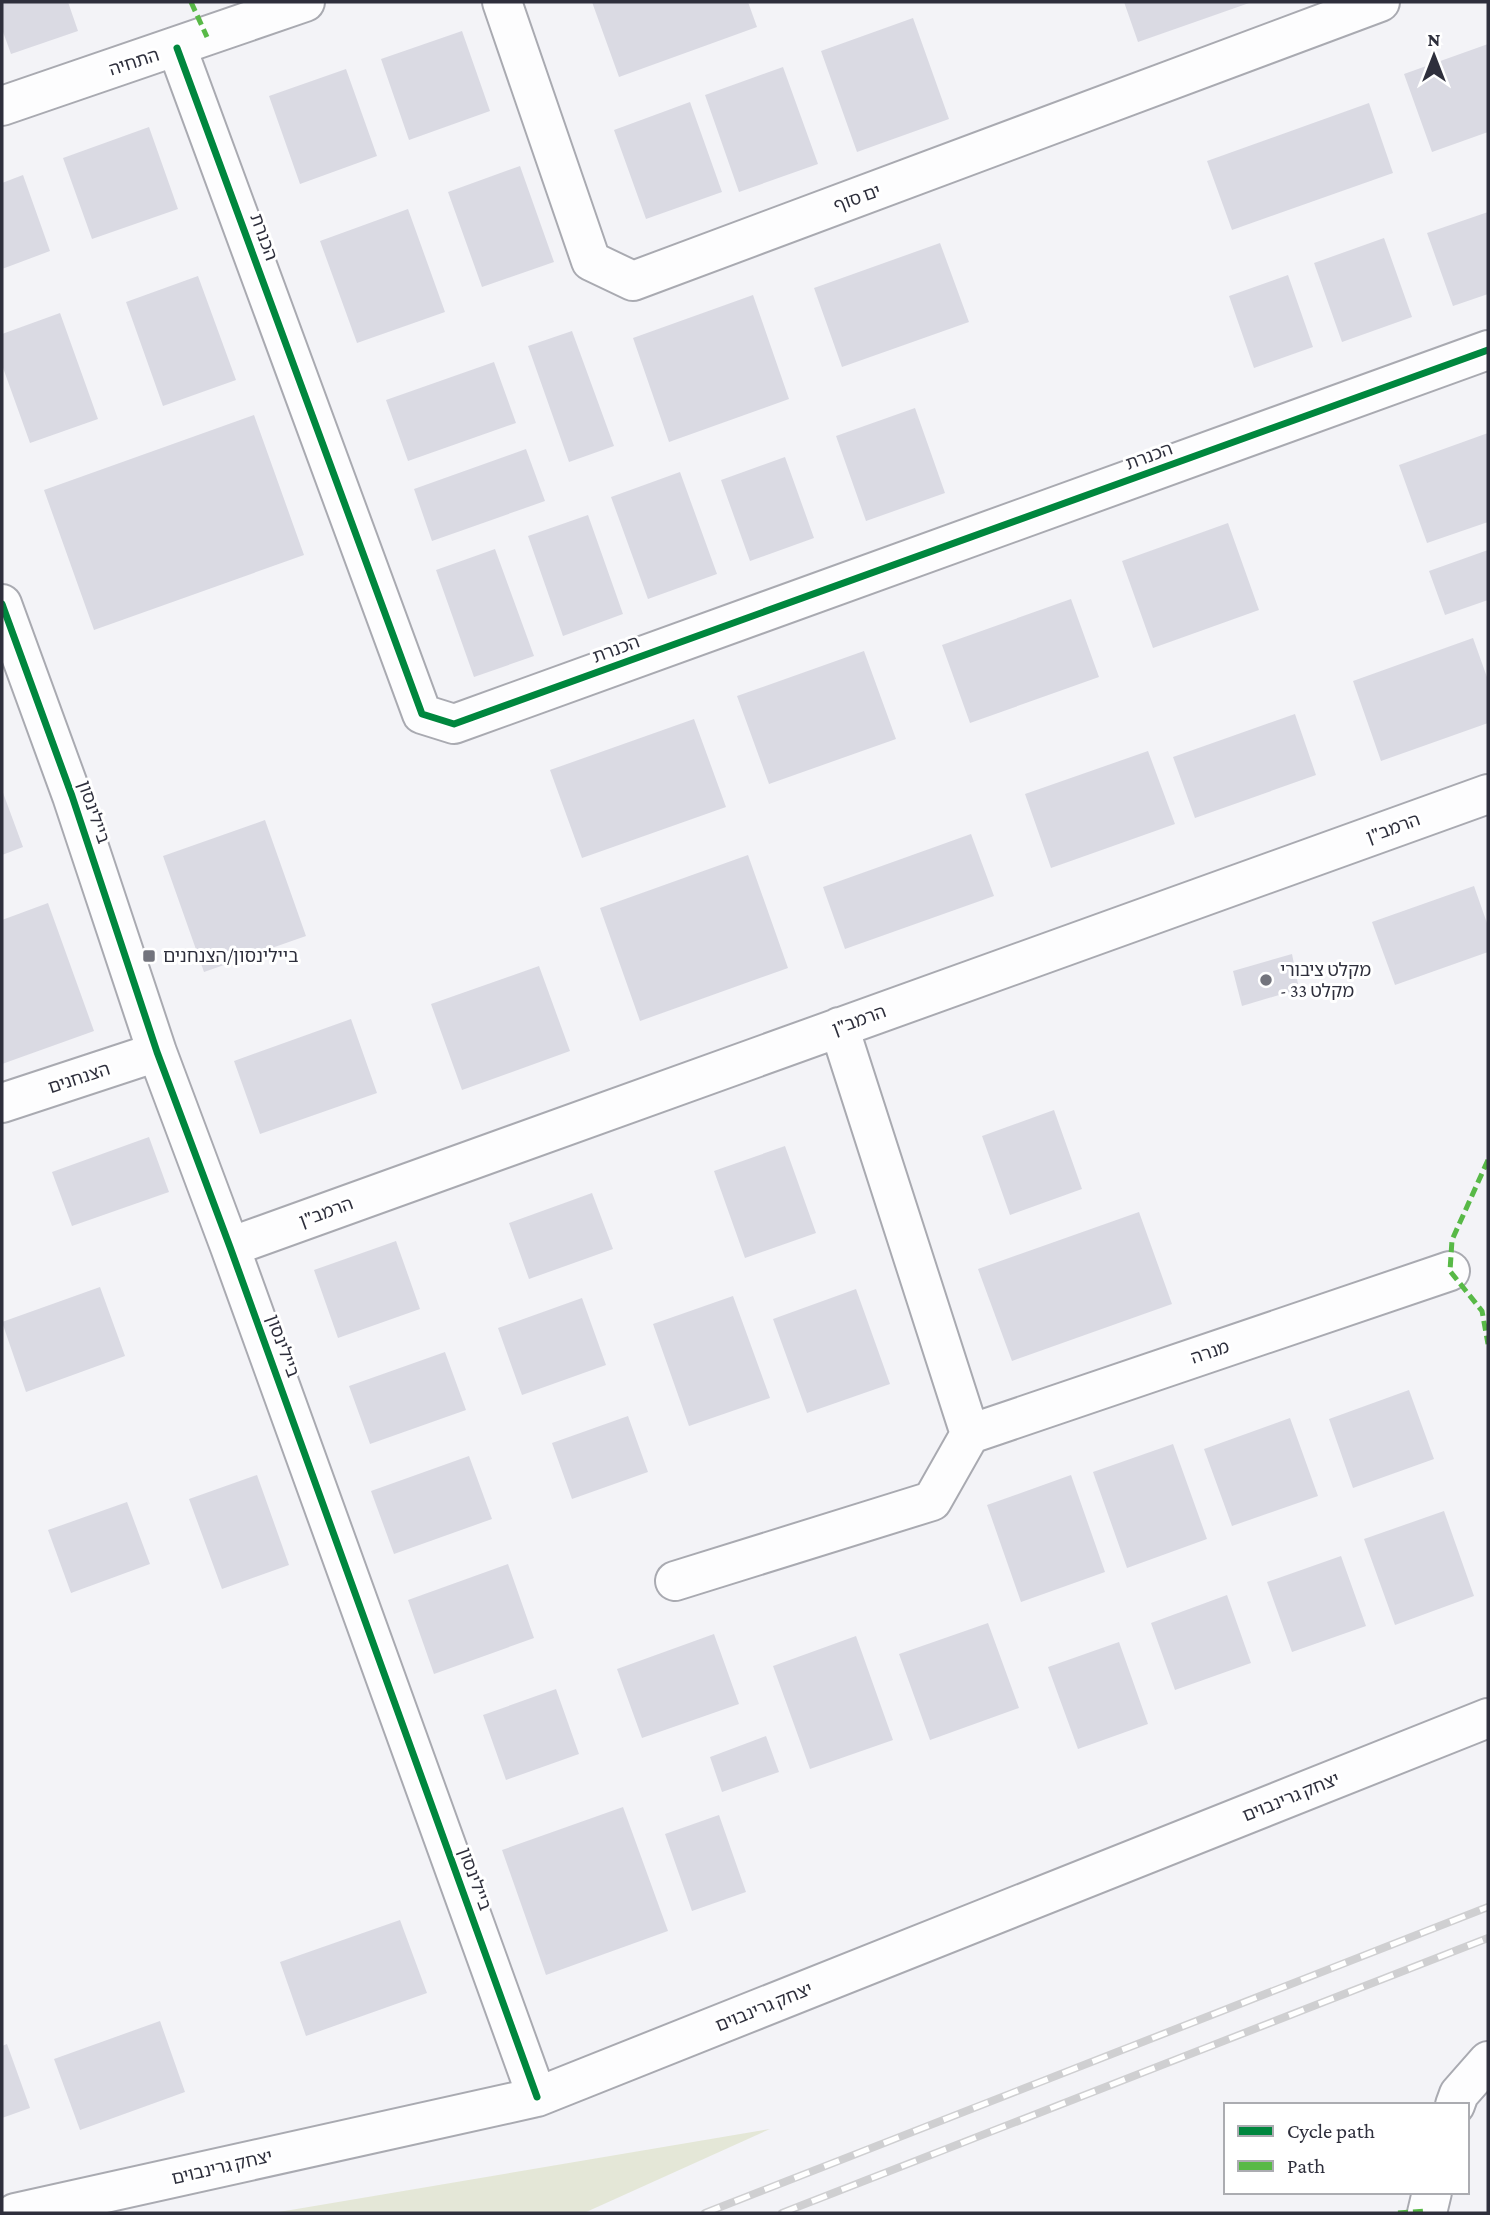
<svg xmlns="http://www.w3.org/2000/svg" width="1490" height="2215" viewBox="0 0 1490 2215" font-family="'Crimson Pro','Noto Sans Hebrew',serif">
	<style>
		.green { fill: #e4e7d7 }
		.building { fill: #dadae3 }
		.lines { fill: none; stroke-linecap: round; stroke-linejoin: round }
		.minor-casing { stroke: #a9aab1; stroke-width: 42 }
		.minor { stroke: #fdfdfe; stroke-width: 38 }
		.rail-casing { stroke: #cfcfd1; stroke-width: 8 }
		.rail { stroke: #fff; stroke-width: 5; stroke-dasharray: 16; stroke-linecap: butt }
		.quiet { stroke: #58b947; stroke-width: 5; stroke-dasharray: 10 5; stroke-linecap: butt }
		.cycleway-casing { stroke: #fff; stroke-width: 11 }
		.cycleway { stroke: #00873e; stroke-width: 7 }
		.poi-dot { fill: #73747d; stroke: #fff; stroke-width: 2.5 }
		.labels { text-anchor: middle; stroke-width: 6; stroke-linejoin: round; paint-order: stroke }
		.street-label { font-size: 18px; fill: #2e2f3c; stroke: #fff }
		.poi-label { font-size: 18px; fill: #2e2f3c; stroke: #fff; text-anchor: start }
	</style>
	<rect width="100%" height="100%" fill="#f3f3f7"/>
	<path class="green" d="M770,2129L584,2213H273Z"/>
	<path class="building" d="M2,2H68L78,31L11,54L2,29Z
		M592,2H748L757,27L619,77Z
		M1124,2H1252L1138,42Z
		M913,18L949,119L857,152L821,51Z
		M462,31L490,111L409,140L381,59Z
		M1488,44V132L1432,152L1404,74Z
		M783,67L818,164L739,192L705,95Z
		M346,69L377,156L300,184L269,96Z
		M690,102L722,192L646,219L614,130Z
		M1369,103L1393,173L1232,230L1207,161Z
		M149,127L178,209L92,239L63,158Z
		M520,166L554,262L482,287L448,192Z
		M23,175L50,251L2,269V183Z
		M408,209L445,312L357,343L320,241Z
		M1488,212V294L1453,306L1427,233Z
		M1384,238L1412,317L1342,342L1314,263Z
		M940,243L969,322L842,367L814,288Z
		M1288,275L1313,347L1254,368L1229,296Z
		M198,276L236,380L163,406L126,302Z
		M753,295L789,399L669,442L633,338Z
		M60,313L98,419L30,443L2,365V334Z
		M572,331L614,446L569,462L528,346Z
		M494,362L516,423L408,461L386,400Z
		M915,408L945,493L866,521L836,436Z
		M254,415L304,555L94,630L44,490Z
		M1488,433V522L1427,543L1399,465Z
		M526,449L545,501L432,541L414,489Z
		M785,457L814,538L750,561L721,480Z
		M680,472L717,574L648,599L611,497Z
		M588,515L623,614L563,636L528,536Z
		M1228,523L1259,610L1153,648L1122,561Z
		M495,549L534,656L474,677L436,570Z
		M1488,550V600L1445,615L1429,571Z
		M1071,599L1099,677L970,723L942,645Z
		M1473,638L1488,680V723L1381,761L1353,681Z
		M864,651L896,739L769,784L737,696Z
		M1295,714L1316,775L1195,818L1173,757Z
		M694,719L726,807L582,858L550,770Z
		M1148,751L1175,824L1051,868L1025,794Z
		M2,790L23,847L2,855Z
		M265,820L306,936L204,972L163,856Z
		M971,834L994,896L845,949L823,887Z
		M748,855L788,968L640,1021L600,908Z
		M1474,886L1488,926V952L1395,985L1372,922Z
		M48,903L94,1031L2,1064V920Z
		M1292,954L1299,989L1242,1006L1233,971Z
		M539,966L570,1051L462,1090L431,1004Z
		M351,1019L377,1093L260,1134L234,1061Z
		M1054,1110L1082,1189L1010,1215L982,1136Z
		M149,1137L169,1192L72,1226L52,1172Z
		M785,1146L816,1233L745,1258L714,1171Z
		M592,1193L613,1249L529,1279L509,1223Z
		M1139,1212L1172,1304L1012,1361L978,1269Z
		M396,1241L420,1309L338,1338L314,1270Z
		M100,1287L125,1356L26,1392L2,1322Z
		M856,1289L890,1384L807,1413L773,1319Z
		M733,1296L770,1398L689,1426L653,1324Z
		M582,1298L606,1365L522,1395L498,1328Z
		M445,1352L466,1410L370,1444L349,1386Z
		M1409,1390L1434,1459L1353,1488L1329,1419Z
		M628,1416L648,1472L572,1499L552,1443Z
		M1290,1418L1318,1496L1232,1526L1204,1449Z
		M1173,1444L1207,1539L1127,1568L1093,1472Z
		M469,1456L492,1519L394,1554L371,1491Z
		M257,1475L289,1565L222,1589L189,1499Z
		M1071,1475L1105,1572L1021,1602L987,1505Z
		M127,1502L150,1564L71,1593L48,1530Z
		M1444,1511L1474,1596L1395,1625L1364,1539Z
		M1341,1556L1366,1626L1292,1652L1267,1582Z
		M508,1564L534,1638L434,1674L408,1600Z
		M1227,1595L1251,1663L1175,1690L1151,1623Z
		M988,1623L1019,1708L930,1740L899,1654Z
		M714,1634L739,1704L642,1738L617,1669Z
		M856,1636L893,1740L810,1769L773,1666Z
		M1119,1642L1148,1724L1078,1749L1048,1667Z
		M556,1689L579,1754L506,1780L483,1715Z
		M766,1736L779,1772L722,1792L710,1757Z
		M623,1807L668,1931L546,1975L502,1850Z
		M719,1815L746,1892L692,1911L665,1834Z
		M400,1920L427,1993L306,2036L280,1962Z
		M160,2021L185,2092L80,2130L54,2059Z
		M7,2044L30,2108L2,2118V2046Z"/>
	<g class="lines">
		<defs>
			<path id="minor" d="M502,2L591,261L633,281L1380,2
				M177,48L422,714L454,724L1488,350
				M2,106L305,2
				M2,604L72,796L157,1052L230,1247L537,2097
				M839,1027L970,1434
				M2,1103L157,1052
				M230,1247L1488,794
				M675,1581L932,1501L970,1434L1450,1271
				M1455,2105L1459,2094L1488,2061
				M15,2213L537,2097L1488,1718
				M1427,2213L1432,2192"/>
		</defs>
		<use href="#minor" class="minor-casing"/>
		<use href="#minor" class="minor"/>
		<defs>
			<path id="rail" d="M705,2213L1488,1907
				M782,2213L1488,1938"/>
		</defs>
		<use href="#rail" class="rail-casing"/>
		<use href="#rail" class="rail"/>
		<path class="quiet" d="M191,2L207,37
			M1488,1160L1452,1240L1450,1271L1482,1311L1488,1344
			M1398,2213L1427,2211"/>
		<defs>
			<path id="cycleway" d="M177,48L422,714L454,724L1488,350
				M2,604L72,796L157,1052L230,1247L537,2097"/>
		</defs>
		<use href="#cycleway" class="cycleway-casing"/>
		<use href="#cycleway" class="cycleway"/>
	</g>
	<g class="poi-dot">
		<rect x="142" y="949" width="14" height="14" rx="3.5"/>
		<circle cx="1266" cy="980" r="7"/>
	</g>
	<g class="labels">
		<g class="street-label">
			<text transform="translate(134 62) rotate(-18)" y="6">התחיה</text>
			<text transform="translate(857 198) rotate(-20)" y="6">ים סוף</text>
			<text transform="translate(264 237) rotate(70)" y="6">הכנרת</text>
			<text transform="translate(1149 456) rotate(-20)" y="6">הכנרת</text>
			<text transform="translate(616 649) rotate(-20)" y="6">הכנרת</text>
			<text transform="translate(94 812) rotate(71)" y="6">ביילינסון</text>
			<text transform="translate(1393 828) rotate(-20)" y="6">הרמב"ן</text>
			<text transform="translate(859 1020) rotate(-20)" y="6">הרמב"ן</text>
			<text transform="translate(79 1078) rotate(-18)" y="6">הצנחנים</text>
			<text transform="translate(326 1212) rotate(-20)" y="6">הרמב"ן</text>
			<text transform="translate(283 1346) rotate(70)" y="6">ביילינסון</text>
			<text transform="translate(1210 1352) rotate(-19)" y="6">מנרה</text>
			<text transform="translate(1291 1797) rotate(-22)" y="6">יצחק גרינבוים</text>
			<text transform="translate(475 1879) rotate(70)" y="6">ביילינסון</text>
			<text transform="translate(764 2007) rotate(-22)" y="6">יצחק גרינבוים</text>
			<text transform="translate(222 2167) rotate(-13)" y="6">יצחק גרינבוים</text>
		</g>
		<g class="poi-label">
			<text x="163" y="962">ביילינסון/הצנחנים</text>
			<text x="1280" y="976">מקלט ציבורי<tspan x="1280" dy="21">- מקלט 33</tspan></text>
		</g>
	</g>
	<rect width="1490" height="2215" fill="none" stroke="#2e2f3c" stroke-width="7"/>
	<rect x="1224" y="2103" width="245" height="91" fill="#ffffff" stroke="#abacb1" stroke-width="2"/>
	<rect x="1238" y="2126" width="35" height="10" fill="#00873e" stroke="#abacb1" stroke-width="2"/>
	<text x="1287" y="2138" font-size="21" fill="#2e2f3c">Cycle path</text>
	<rect x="1238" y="2161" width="35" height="10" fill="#58b947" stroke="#abacb1" stroke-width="2"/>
	<text x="1287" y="2173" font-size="21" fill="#2e2f3c">Path</text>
	<g transform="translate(1434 56)" stroke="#ffffff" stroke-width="5" paint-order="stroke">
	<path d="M0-5L12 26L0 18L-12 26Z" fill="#2e2f3c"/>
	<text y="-10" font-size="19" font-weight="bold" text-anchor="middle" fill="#2e2f3c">N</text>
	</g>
</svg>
